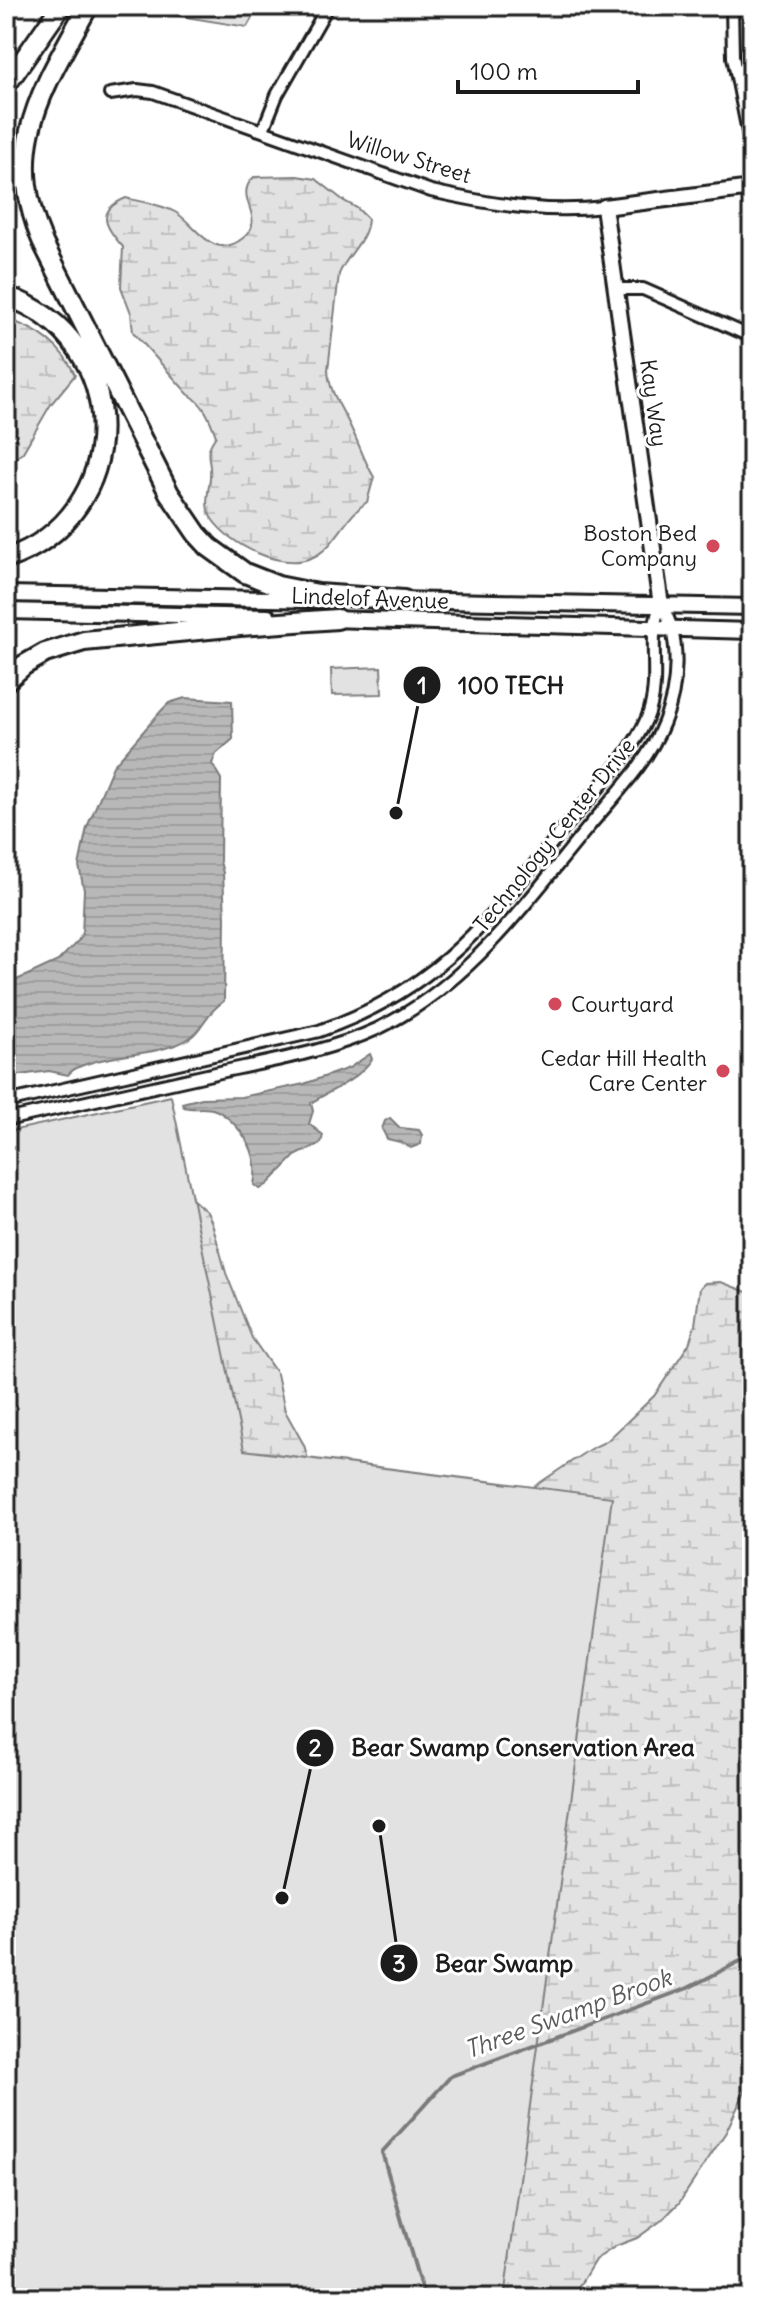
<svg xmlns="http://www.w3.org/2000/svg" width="758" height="2304" viewBox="0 0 758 2304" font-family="Delius,sans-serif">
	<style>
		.forest { fill: url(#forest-crowns); stroke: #7f7f7f; stroke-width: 2 }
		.wetland { fill: url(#wetland-marsh); stroke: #7f7f7f; stroke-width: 2 }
		.park { fill: #e2e2e2; stroke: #7f7f7f; stroke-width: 2 }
		.water { fill: url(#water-rules); stroke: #7a7a7a; stroke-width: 2 }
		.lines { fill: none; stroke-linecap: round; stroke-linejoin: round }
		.stream { stroke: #7a7a7a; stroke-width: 4 }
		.street-casing { stroke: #1c1c1c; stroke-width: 16 }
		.secondary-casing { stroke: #1c1c1c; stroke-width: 20 }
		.highway-casing { stroke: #1c1c1c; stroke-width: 24 }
		.street { stroke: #fff; stroke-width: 10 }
		.secondary { stroke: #fff; stroke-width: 14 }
		.highway { stroke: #fff; stroke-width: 18 }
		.poi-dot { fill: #d1495b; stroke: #fff; stroke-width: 3 }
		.labels { text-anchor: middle; stroke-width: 6; stroke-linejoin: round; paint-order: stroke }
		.street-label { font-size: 22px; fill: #1c1c1c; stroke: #fff }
		.poi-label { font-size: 22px; fill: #1c1c1c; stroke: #fff; text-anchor: end }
		.water-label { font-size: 24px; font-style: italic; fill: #5a5a5a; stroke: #fff }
		.leader { fill: none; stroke: #1c1c1c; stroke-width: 3 }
		.callout-dot { fill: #1c1c1c; stroke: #fff; stroke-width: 3 }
		.mark-label { font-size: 24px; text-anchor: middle; font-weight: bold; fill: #fff }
		.callout-label { font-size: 24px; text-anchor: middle; font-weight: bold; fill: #1c1c1c; stroke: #fff; stroke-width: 6; stroke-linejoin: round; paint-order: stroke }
	</style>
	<defs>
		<pattern id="forest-crowns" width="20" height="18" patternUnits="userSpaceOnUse" patternTransform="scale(2)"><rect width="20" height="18" fill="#e2e2e2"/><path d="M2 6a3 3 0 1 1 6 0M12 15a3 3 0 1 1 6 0" fill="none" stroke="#c1c1c1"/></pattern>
		<pattern id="wetland-marsh" width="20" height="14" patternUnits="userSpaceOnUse" patternTransform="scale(2)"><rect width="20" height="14" fill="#e2e2e2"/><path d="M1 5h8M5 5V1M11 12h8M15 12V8" fill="none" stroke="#c1c1c1"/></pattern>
		<pattern id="water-rules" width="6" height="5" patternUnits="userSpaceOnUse" patternTransform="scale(2)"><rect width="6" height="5" fill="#b8b8b8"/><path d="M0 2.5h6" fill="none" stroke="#9e9e9e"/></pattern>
	</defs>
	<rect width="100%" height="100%" fill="#fff"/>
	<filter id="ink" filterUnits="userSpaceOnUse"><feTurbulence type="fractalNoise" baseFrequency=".0125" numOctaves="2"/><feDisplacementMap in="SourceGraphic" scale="16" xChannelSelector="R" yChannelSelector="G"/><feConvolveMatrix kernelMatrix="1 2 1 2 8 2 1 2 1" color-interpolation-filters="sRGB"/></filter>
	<g filter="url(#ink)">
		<path class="forest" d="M118,6H259L247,27Z"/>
		<path class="wetland" d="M297,176L316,179L344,201L357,208L368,219C367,241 347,254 339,274L328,370C329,393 343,409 352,430C360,446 364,461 374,477L367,502C344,517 335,549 311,558C280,570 230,545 212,519C203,506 209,491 210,477C212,457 202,455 216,436C210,419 204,403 188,394L133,332L131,313L121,287L123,247C105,227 95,211 126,198C141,202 161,204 175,212C195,223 212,263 243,238C269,217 231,198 254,177Z
			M6,319C36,328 62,345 75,375L51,404L23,452L6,467Z
			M6,1133L184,1192L207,1212L212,1223L226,1273L252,1338L277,1374L285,1411L304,1445L310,1467L532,1488L590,1449L607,1441L654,1396L689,1344L695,1325L700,1288L705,1283L721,1282L752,1294V2084L745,2091L726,2132L679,2203L662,2220L637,2238L616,2246L595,2260L572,2298H6Z"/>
		<path class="park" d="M381,667L382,694L332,695L331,669Z
			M171,1096L244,1450L612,1497L504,2298H6V1132Z"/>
		<path class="water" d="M185,698L232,701L233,739L216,754L212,764L221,779L220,861L223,873L225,917L224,1001C194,1022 208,1038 162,1049C140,1055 79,1058 68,1075L49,1071L6,1077V985L58,961L78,941L82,934L84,890L79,866L87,827L113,766L162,710L169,703Z
			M370,1054L372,1059C357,1081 333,1089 311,1103L313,1111L309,1124L323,1135L321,1143L295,1156L268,1184L260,1189L254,1185C259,1160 249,1138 231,1121C226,1117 222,1112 215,1110C205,1106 194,1110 184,1107L182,1103L202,1098L241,1097L304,1084L349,1068Z
			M390,1118L400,1128L419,1130L422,1135L421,1144L411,1148L400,1142L387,1139L382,1129L385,1121Z"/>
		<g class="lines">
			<path class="stream" d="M424,2298L382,2152L451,2076L688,1988L752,1955"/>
			<defs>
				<path id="street" d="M732,6L733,57L752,152
					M110,94L137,90L153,92L431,191C489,204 545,214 604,207
					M263,130L277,95L328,6
					M616,289H643L752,337
					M6,1102L319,1031C443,988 491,916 571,820C597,788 630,757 647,718C663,679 645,637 661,605
					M6,1120C79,1104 152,1088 225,1071C276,1060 329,1051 377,1029C467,986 525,904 586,830C614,796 648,763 664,722C678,689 682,636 661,605"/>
				<path id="secondary" d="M6,594L322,600
					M394,600L752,607
					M661,605L604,207L752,188
					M6,611L268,617
					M329,619L752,631"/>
				<path id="highway" d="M88,6C42,91 1,147 44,245L169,493L197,534L209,547L245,573L278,586L318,594L404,600
					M6,9L8,6
					M6,85L61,6
					M6,296C134,340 133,516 6,559
					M6,681L24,665L45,653L84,641L240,626L337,619"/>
			</defs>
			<use href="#street" class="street-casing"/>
			<use href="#secondary" class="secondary-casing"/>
			<use href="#highway" class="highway-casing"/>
			<use href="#street" class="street"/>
			<use href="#secondary" class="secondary"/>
			<use href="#highway" class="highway"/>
		</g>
	</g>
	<g class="poi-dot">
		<circle cx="713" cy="546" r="8"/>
		<circle cx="555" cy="1004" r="8"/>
		<circle cx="723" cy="1071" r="8"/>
	</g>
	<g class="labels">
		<g class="street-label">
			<text transform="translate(409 157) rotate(17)" y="8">Willow Street</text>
			<text transform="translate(654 403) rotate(82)" y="8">Kay Way</text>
			<text transform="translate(370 598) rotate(2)" y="8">Lindelof Avenue</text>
			<text transform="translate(554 835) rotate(-51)" y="8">Technology Center Drive</text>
		</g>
		<g class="poi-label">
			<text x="697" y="541">Boston Bed<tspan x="697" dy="25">Company</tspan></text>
			<text x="571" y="1012" text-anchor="start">Courtyard</text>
			<text x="707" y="1066">Cedar Hill Health<tspan x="707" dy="25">Care Center</tspan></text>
		</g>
		<g class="water-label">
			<text transform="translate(568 2014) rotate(-20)" y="8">Three Swamp Brook</text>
		</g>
	</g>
	<path class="leader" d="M396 813L422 685M282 1898L315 1748M379 1826L399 1963"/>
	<g class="callout-dot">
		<circle cx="396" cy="813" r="8"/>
		<circle cx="282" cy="1898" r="8"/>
		<circle cx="379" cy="1826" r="8"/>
		<circle cx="422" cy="685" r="20"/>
		<circle cx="315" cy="1748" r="20"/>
		<circle cx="399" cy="1963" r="20"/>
	</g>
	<g class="mark-label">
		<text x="422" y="694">1</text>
		<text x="315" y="1756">2</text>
		<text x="399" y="1972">3</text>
	</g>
	<g class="callout-label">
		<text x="511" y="694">100 TECH</text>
		<text x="523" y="1756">Bear Swamp Conservation Area</text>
		<text x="504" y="1972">Bear Swamp</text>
	</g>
	<rect width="758" height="2304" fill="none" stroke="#fff" stroke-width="32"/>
	<rect x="16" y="16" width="726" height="2272" fill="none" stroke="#1c1c1c" stroke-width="3" filter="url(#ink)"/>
	<path d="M458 80v12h180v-12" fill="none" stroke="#1c1c1c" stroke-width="4"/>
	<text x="470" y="80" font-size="24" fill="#1c1c1c" stroke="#ffffff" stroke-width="6" paint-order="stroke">100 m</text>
</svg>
